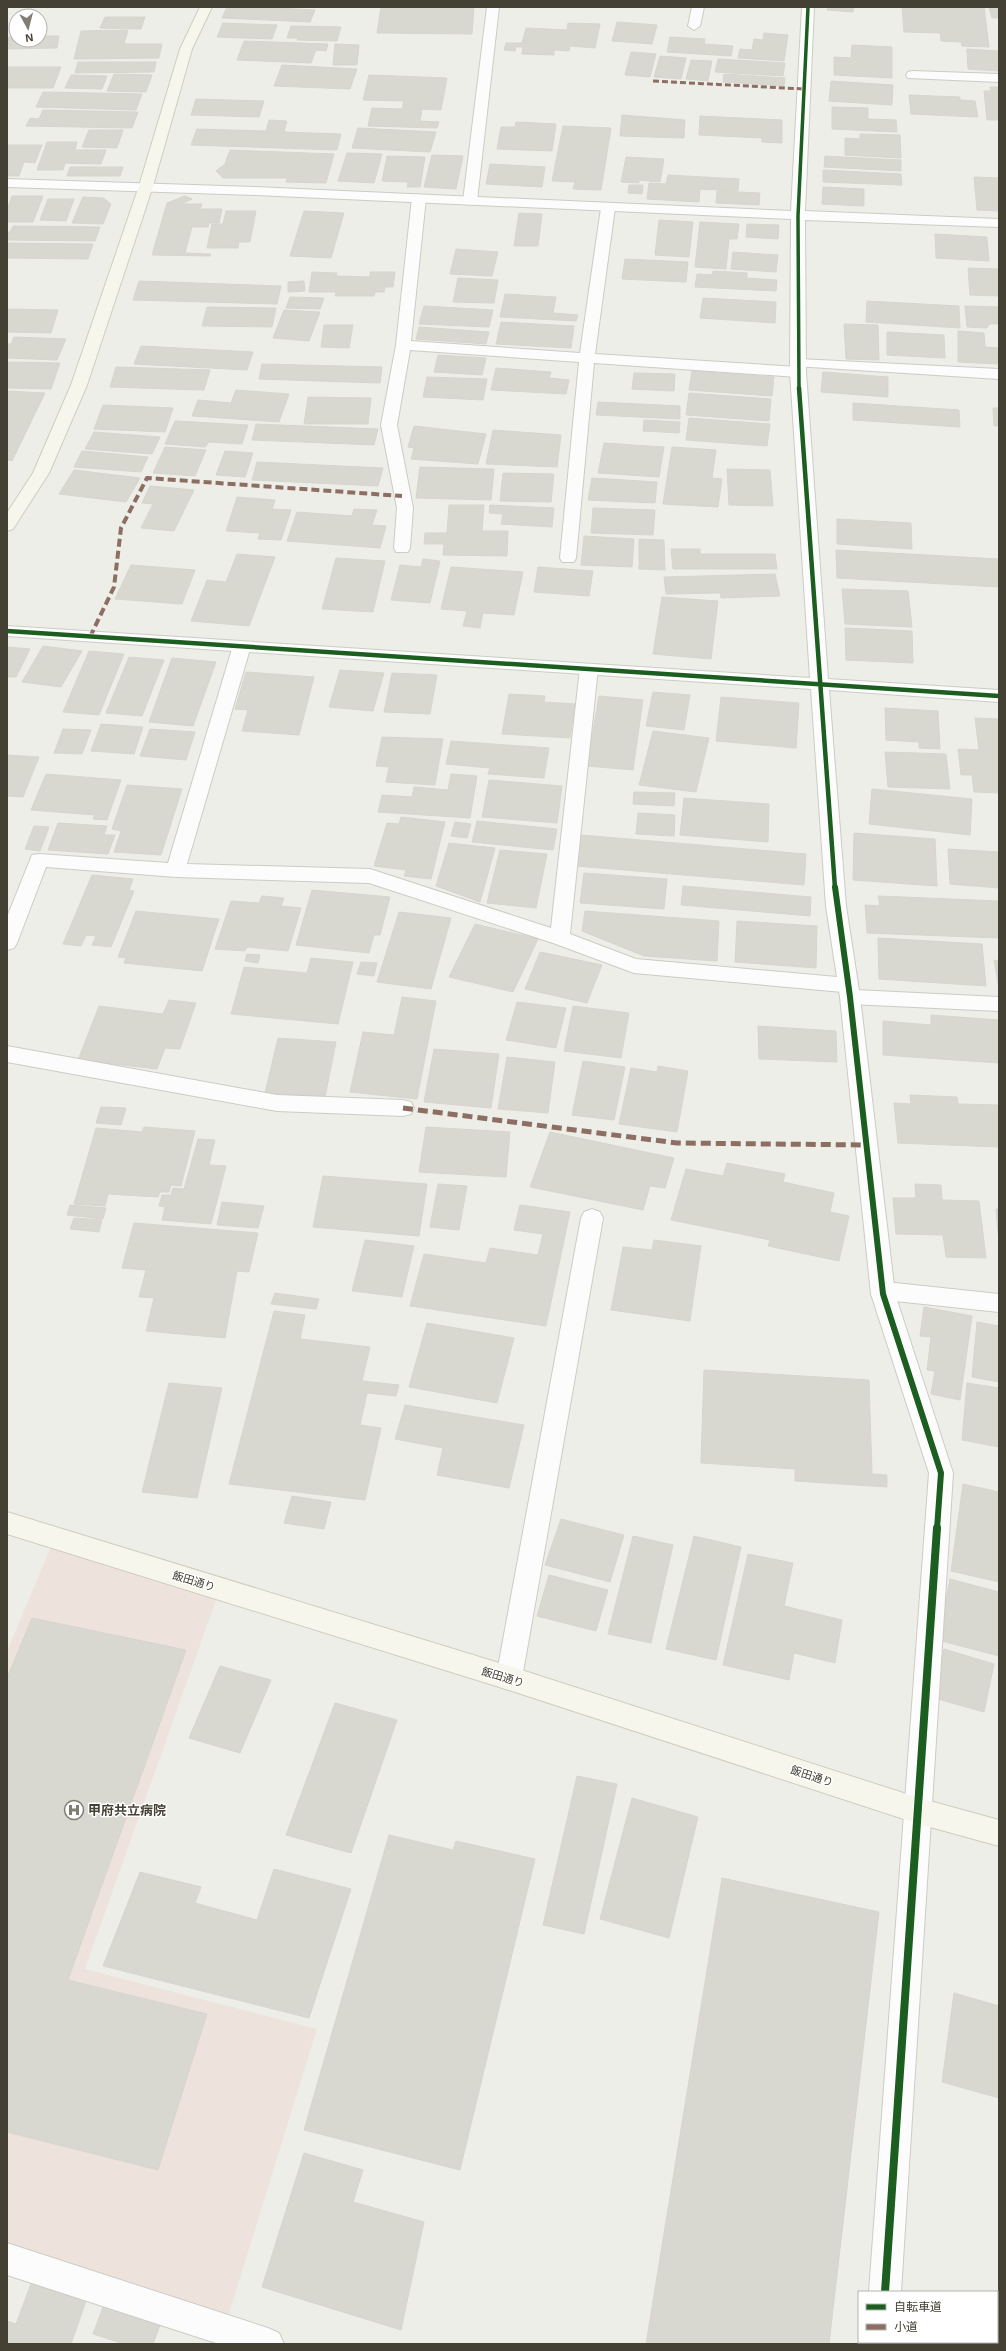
<svg xmlns="http://www.w3.org/2000/svg" width="1006" height="2351" viewBox="0 0 1006 2351" font-family="Helvetica,'Noto Sans JP',sans-serif">
	<style>
		.medical { fill: #eee3dc }
		.building { fill: #d8d7d0; stroke: #d7d5cd }
		.lines { fill: none; stroke-linecap: round; stroke-linejoin: round }
		.lane-casing { stroke: #ccccc5; stroke-width: 2 }
		.street-casing { stroke: #ccccc5; stroke-width: 2 }
		.secondary-casing { stroke: #cecdbe; stroke-width: 2 }
		.lane { fill: #fcfcfc; fill-rule: evenodd }
		.street { fill: #fcfcfc; fill-rule: evenodd }
		.secondary { fill: #f6f6ed; fill-rule: evenodd }
		.quiet-far2 { stroke: #8d6e63; stroke-width: 3; stroke-dasharray: 6 3; stroke-linecap: butt }
		.quiet-far1 { stroke: #8d6e63; stroke-width: 4; stroke-dasharray: 8 4; stroke-linecap: butt }
		.quiet { stroke: #8d6e63; stroke-width: 5; stroke-dasharray: 10 5; stroke-linecap: butt }
		.cycleway-far3-casing { stroke: #fff; stroke-width: 5 }
		.cycleway-far2-casing { stroke: #fff; stroke-width: 6 }
		.cycleway-far1-casing { stroke: #fff; stroke-width: 8 }
		.cycleway-casing { stroke: #fff; stroke-width: 10 }
		.cycleway-far3 { stroke: #1b5e20; stroke-width: 3.5 }
		.cycleway-far2 { stroke: #1b5e20; stroke-width: 4.5 }
		.cycleway-far1 { stroke: #1b5e20; stroke-width: 6 }
		.cycleway { stroke: #1b5e20; stroke-width: 8 }
		.labels { text-anchor: middle; stroke-width: 3; stroke-linejoin: round; paint-order: stroke }
		.street-label { font-size: 11px; fill: #444134; stroke: #fff }
		.near-poi-label { font-size: 13px; font-weight: bold; fill: #444134; stroke: #fff; text-anchor: start }
	</style>
	<rect width="100%" height="100%" fill="#eeeee8"/>
	<path class="medical" d="M55,1537L220,1589L85,1969L317,2029L224,2330L7,2259V1651Z"/>
	<path class="building" d="M227,7H255L315,10L310,22L222,18Z
		M381,7H474L472,34L377,33Z
		M828,7H854L853,12L827,10Z
		M902,7H984L989,47L962,46L961,42L941,41L940,33L904,32Z
		M989,7H999V18H992Z
		M105,17H145L141,29L100,28Z
		M617,22L657,25L652,44L612,41Z
		M223,23L277,25L272,39L217,37Z
		M568,23L600,24L595,48L570,46L569,51L554,50V55L522,54L523,47H516L515,51L504,50L506,43H522L526,28L567,30Z
		M291,26L341,27L337,41L297,40L298,38H287Z
		M128,30L124,44H162L159,58L74,59L81,31Z
		M764,33L788,35L784,61L738,58L740,49L752,50L754,39L763,40Z
		M40,36H59L57,48L7,49V37H16V40H40Z
		M670,37L705,39L704,44L733,46L731,56L667,52Z
		M244,41L328,44L326,51L316,50L311,63L237,60Z
		M335,44L359,45L357,65H333Z
		M852,45L892,47V78L834,75V57L851,58Z
		M967,49L999,51V71L968,69Z
		M631,52L656,54L650,77L625,75Z
		M660,56L686,58L681,79L654,77Z
		M718,59L785,63L783,76L715,72Z
		M691,60L712,61L708,81L686,79Z
		M78,62H156L154,72L75,73Z
		M282,65L357,69L350,89L274,86Z
		M7,67H61L53,88H7Z
		M114,74L152,75L146,92L107,91Z
		M724,74L785,78L784,86L723,82Z
		M71,75L107,76L102,89L65,88Z
		M369,75L447,78L441,110L422,109L420,121L439,122L437,128L368,126L372,108L402,109L404,101L363,100Z
		M831,81L893,85L892,105L829,101Z
		M990,87H999V120H987L984,91H991Z
		M43,92L142,94L136,110L36,107Z
		M909,95L960,97V100L975,101L978,117L911,114Z
		M196,99L264,101L259,117L191,115Z
		M832,107L868,108V119L896,120L897,132L832,129Z
		M43,110L138,112L132,128L26,126L30,118L39,119Z
		M622,115L685,120L684,138L620,136Z
		M700,116L782,120V143L762,142V138L699,135Z
		M269,120L287,121L284,132L341,134L337,150L191,145L197,129L266,131Z
		M516,122L556,124L552,151L497,149L501,127H515Z
		M563,126L611,128L601,190L573,189L575,182L552,181Z
		M358,128L436,132L430,152L352,148Z
		M89,130H123L117,148L82,147Z
		M860,134L900,135L901,158L845,155V138L860,139Z
		M47,142H77L75,150H106L101,164L65,163L63,170H37Z
		M7,145H42L35,163L24,162L19,176H7Z
		M230,150L334,154L326,183L286,182L287,178H223L216,171L225,164Z
		M347,153L382,154L374,183L338,181Z
		M432,155L463,156L456,189L424,187Z
		M387,156L425,157L420,187H407L408,182L382,181Z
		M825,156L901,160V171L824,167Z
		M626,157L664,159L660,182L639,180V183L621,182Z
		M490,164L545,167L542,187L486,184Z
		M70,167H123L120,176H67Z
		M823,170L901,174L902,185L823,182Z
		M668,175L739,179L738,191L700,189L699,202L647,199L649,183L666,184Z
		M974,177L999,178V211L977,210Z
		M629,185H643L642,194L628,193Z
		M823,187L864,189V206L822,204Z
		M717,191L760,193L759,205L716,203Z
		M12,196H43L33,222H7V210Z
		M185,196L192,199L182,204H202L200,209H222L219,223H209L208,227H192L185,253L211,254L210,256L152,255L167,203Z
		M83,197L103,198L111,204L103,224L72,223Z
		M48,199H74L66,221L40,220Z
		M226,211H256L250,242H239L238,248H207L212,224H223Z
		M304,211L344,213L331,258L290,256Z
		M519,213L542,214L538,246H514Z
		M659,220L693,222L689,257L655,255Z
		M700,222L739,224L737,239H729L726,269L695,267Z
		M747,224L779,225L778,239L746,237Z
		M13,226L100,227L95,241L7,240V232H10Z
		M935,234L987,237L989,261L936,258Z
		M7,243L93,244L88,259L7,258Z
		M456,249L498,252L492,276L450,274Z
		M733,252L778,255L776,272L731,269Z
		M625,259L688,262L686,282L622,279Z
		M968,268L999,269V296L970,295Z
		M713,271L747,273V278L777,280L776,291L695,287L697,274L712,275Z
		M312,272L337,273L336,276L370,277V272H395L393,287H385L384,292H375L374,296H335L336,292H309Z
		M458,278L498,280L494,303L453,302Z
		M139,281L281,286L277,304L133,300Z
		M304,281L305,291L288,292V282Z
		M505,294L556,297L553,313L578,315L576,321L500,317Z
		M290,297L324,298L320,309L286,308Z
		M703,298L776,302L775,323L700,318Z
		M867,301L959,306L960,328L866,322Z
		M424,306L493,310L489,327L419,324Z
		M965,306L999,307V324H989L987,328L967,327Z
		M207,307L276,308L272,327L202,326Z
		M7,309L58,310L51,333L7,332Z
		M284,310L320,312L309,341L273,338Z
		M501,322L574,326L571,348L496,344Z
		M844,324L878,325L879,360L846,359Z
		M324,325H353L349,348L321,347Z
		M419,327L489,332L486,344L416,339Z
		M958,331L984,333L985,347L999,348V364L958,362Z
		M887,332L944,335L945,358L887,355Z
		M14,337L66,339L57,360L7,358V344H11Z
		M141,346L253,352L247,370L134,364Z
		M438,355L486,358L482,375L434,372Z
		M7,362L60,363L51,389L7,388Z
		M262,364L382,367L380,383L259,379Z
		M116,367L210,370L204,390L110,387Z
		M496,368L551,372L549,378L569,380L566,394L491,390Z
		M692,371L774,377L772,396L689,390Z
		M823,372L888,377V397L821,392Z
		M634,373L675,374L674,391L632,389Z
		M427,377L487,379L483,400L423,397Z
		M236,390L289,394L279,422L192,416L198,400L231,403Z
		M7,391L45,393L12,461L7,460Z
		M689,393L771,399L769,421L686,415Z
		M308,397L371,398L368,424H304Z
		M598,402L680,406V419L596,415Z
		M853,403L959,410L960,427L853,420Z
		M103,405L173,408L165,432L94,429Z
		M993,408H999V426H994Z
		M689,418L770,424L767,446L686,440Z
		M644,420L680,422L679,433L643,431Z
		M175,421L248,425L242,444L209,442L205,447L165,444Z
		M256,424L378,429L374,445L252,440Z
		M414,426L486,434L478,464L411,459L414,448L408,447Z
		M493,430L561,435L557,467L486,464Z
		M94,432L160,437L152,454L85,449Z
		M604,443L664,447L659,477L598,473Z
		M165,447L206,450L195,476L153,473Z
		M672,447L716,450L712,478L722,479L718,507L663,504Z
		M82,451L148,457L141,472L74,467Z
		M225,451L253,453L245,477L216,475Z
		M257,462L383,468L378,486L252,480Z
		M420,467L494,469L491,500L416,498Z
		M727,469L770,470L773,506L729,505Z
		M74,470L140,478L126,502L59,494Z
		M503,473L554,474L551,502L500,501Z
		M592,478L657,482L655,503L588,500Z
		M150,486L194,490L174,531L141,528L153,504L142,503Z
		M237,497L275,500L272,509L291,510L281,540L258,539L260,533L226,531Z
		M449,505H484L482,531H508L507,556L443,555L444,544H424L425,533H447Z
		M490,505L554,508L552,527L501,524L503,514L489,513Z
		M593,508L655,510L653,535L591,533Z
		M354,509L377,510L372,525L386,526L380,548L287,541L297,512L352,516Z
		M837,519L911,523L912,549L837,544Z
		M584,536L634,539L632,567L581,565Z
		M639,539L664,540L665,570L639,569Z
		M671,549H700V554H775L777,569H673Z
		M836,550L999,559V587L837,578Z
		M237,554L275,557L249,626L191,621L207,580L226,582Z
		M336,558L385,561L373,612L322,609Z
		M423,559L440,561L430,603L391,600L400,565L421,567Z
		M131,565L195,570L182,604L115,599Z
		M451,567L523,572L514,615L483,613L480,628L463,626L467,611L441,609Z
		M538,567L593,571L589,596L534,592Z
		M775,574L780,596L721,598L720,593L666,594L664,577Z
		M842,589L908,591L912,627L845,624Z
		M662,597L718,601L711,659L653,654Z
		M845,628L912,631L913,663L846,660Z
		M43,646L82,651L61,687L22,682Z
		M7,647L30,649L16,677H7Z
		M89,651L124,654L99,715L63,712Z
		M129,657L164,660L142,716L106,713Z
		M172,658L216,662L193,726L149,722Z
		M340,670L384,673L373,711L329,707Z
		M246,672L314,677L299,735L242,731L248,710L235,709Z
		M392,673L437,675L430,714L384,712Z
		M653,692L690,695L684,730L646,726Z
		M509,694L545,696L544,702L575,704L570,738L502,734Z
		M599,696L643,700L633,770L587,766Z
		M721,697L799,703L796,748L716,741Z
		M885,708L938,711L940,749L919,748V742L886,740Z
		M975,718L999,719V793L974,792L972,775H961L958,749L979,750Z
		M101,724L143,727L134,754L91,751Z
		M63,729L91,730L82,754L54,753Z
		M150,729L195,732L186,760L140,756Z
		M653,731L709,738L696,792L639,785Z
		M382,737L443,739L435,785L386,782L389,767L376,766Z
		M451,741L549,748L544,778L488,774L490,768L446,764Z
		M885,752L946,754L950,789L888,787Z
		M7,755L39,757L23,797L7,796Z
		M46,774L121,780L107,820L93,819L95,815L31,810Z
		M451,774L477,776L470,818L378,812L382,795L412,797L414,787L448,790Z
		M489,780L562,786L557,823L482,817Z
		M127,785L182,789L161,855L114,852L121,831L112,829Z
		M872,789L972,799L970,835L869,824Z
		M634,792L675,793L674,806L633,804Z
		M684,798L769,804L768,842L680,835Z
		M638,813L675,815L674,836L636,834Z
		M401,817L445,822L431,879L404,876L406,870L374,866L387,823L399,824Z
		M477,821L557,829L553,850L472,842Z
		M455,822L471,824L467,838L451,836Z
		M58,823L107,826L104,835H115L108,854L48,850Z
		M34,826L49,827L40,851L25,849Z
		M854,833L935,839L937,886L853,880Z
		M581,835L806,854L804,885L576,866Z
		M449,843L495,848L480,902L436,886Z
		M948,849L999,852V888L950,884Z
		M500,850L547,854L536,908L487,903Z
		M584,873L667,879L664,909L580,903Z
		M92,875L133,879L129,890L134,891L111,947L92,945L96,936L86,935L81,946L63,944Z
		M683,886L811,897L810,916L681,905Z
		M312,890L390,897L380,935H374L369,953L296,945Z
		M262,896L284,898L281,906L301,908L288,951L247,947L245,951L215,949L231,901L259,903Z
		M878,896L999,901V938L867,933L865,905L880,906Z
		M136,911L219,919L202,971L124,963L126,958L118,957Z
		M585,911L719,921L717,961L644,956L582,931Z
		M399,912L451,918L431,989L377,982Z
		M737,921L817,926L816,968L735,962Z
		M475,924L538,939L513,992L449,977Z
		M878,938L982,944L986,986L879,979Z
		M540,952L602,965L587,1003L525,989Z
		M247,954L260,955L258,963L245,961Z
		M311,958L353,962L338,1024L231,1014L244,967L307,973Z
		M994,960L999,961V988Z
		M361,962L377,963L374,976L357,974Z
		M402,997L436,1001L417,1099L350,1092L363,1032L394,1035Z
		M169,1000L196,1003L180,1049L165,1048L157,1069L78,1060L99,1006L163,1014Z
		M517,1002L566,1008L556,1048L506,1040Z
		M573,1006L629,1013L621,1058L564,1051Z
		M931,1015L999,1020V1063L883,1055V1021L931,1025Z
		M758,1026L836,1031L837,1062L759,1059Z
		M278,1038L336,1042L325,1097L265,1093Z
		M434,1049L499,1054L491,1108L424,1102Z
		M507,1057L555,1062L548,1113L498,1109Z
		M583,1061L625,1067L614,1120L572,1115Z
		M658,1066L688,1071L677,1132L619,1124L631,1068L657,1072Z
		M910,1095L957,1097L958,1104L999,1105V1147L898,1143L894,1103L911,1104Z
		M101,1107L126,1108L121,1125L96,1123Z
		M144,1127L195,1131L181,1186L171,1185L169,1192H160L158,1197L108,1194L105,1206L74,1204L96,1128L142,1132Z
		M426,1127L510,1132L506,1177L419,1172Z
		M550,1132L674,1158L665,1188L650,1186L643,1210L530,1187Z
		M198,1139L215,1140L209,1165L226,1166L211,1224L162,1220L165,1207L159,1206L162,1195H171L173,1188L184,1189Z
		M727,1163L785,1174L783,1182L834,1193L830,1212L849,1216L839,1261L768,1246L770,1240L671,1220L686,1169L723,1176Z
		M323,1176L427,1184L419,1236L313,1227Z
		M438,1184L467,1186L459,1230L430,1227Z
		M915,1184L941,1185L942,1200L979,1201L986,1258L946,1257L943,1235L896,1234L893,1198H916Z
		M222,1202L264,1206L258,1228L217,1225Z
		M70,1205L106,1208L103,1219L67,1215Z
		M520,1205L570,1212L546,1326L410,1306L424,1254L486,1263L490,1248L538,1255L543,1234L514,1230Z
		M996,1209H999V1242Z
		M74,1218L102,1220L99,1232L70,1229Z
		M134,1223L258,1233L249,1272L237,1271L225,1338L146,1331L154,1298L139,1297L146,1270L122,1268Z
		M365,1240L414,1246L402,1297L352,1291Z
		M654,1240L701,1246L690,1321L611,1310L623,1247L652,1250Z
		M275,1293L319,1299L316,1309L271,1304Z
		M924,1307L972,1316L960,1400L931,1394L935,1371L927,1370L931,1337L920,1336Z
		M274,1311L305,1315L300,1339L370,1347L362,1381L399,1385L396,1396L367,1393L360,1425L381,1428L365,1500L229,1484Z
		M977,1322L999,1326V1382L972,1377Z
		M427,1323L514,1338L497,1403L409,1387Z
		M704,1370L869,1380L872,1474L887,1475V1487L795,1481V1469L701,1463Z
		M169,1383L222,1388L197,1498L142,1492Z
		M967,1383L999,1388V1447L962,1440Z
		M405,1405L524,1425L509,1488L437,1475L443,1448L395,1439Z
		M963,1484L999,1492V1582L951,1571Z
		M292,1496L331,1502L324,1529L284,1523Z
		M561,1519L624,1535L610,1582L545,1565Z
		M633,1536L673,1545L651,1643L608,1634Z
		M694,1536L741,1547L716,1660L666,1649Z
		M748,1554L793,1563L784,1606L842,1620L835,1663L794,1653L789,1680L723,1665Z
		M549,1575L608,1590L596,1631L537,1616Z
		M950,1579L999,1592V1656L938,1640Z
		M32,1618L186,1650L68,1980L207,2014L158,2170L7,2132V1678Z
		M944,1649L994,1664L984,1712L934,1698Z
		M220,1666L271,1680L240,1753L189,1738Z
		M335,1703L397,1720L351,1853L286,1835Z
		M577,1776L617,1784L584,1934L543,1925Z
		M632,1798L698,1817L669,1938L600,1919Z
		M389,1835L453,1850L456,1841L535,1859L460,2170L304,2130Z
		M274,1869L351,1889L309,2018L103,1966L140,1872L201,1887L195,1903L257,1920Z
		M722,1878L879,1912L829,2344H646Z
		M954,1993L999,2006V2098L942,2082Z
		M304,2153L363,2170L353,2202L424,2222L401,2330L262,2287Z
		M32,2281L87,2298L71,2344H7V2321L16,2324Z
		M105,2302L162,2320L153,2344H124L93,2334Z
		M997,2324H999V2344H966V2342H997Z"/>
	<g class="lines">
		<defs>
			<path id="lane" d="M487,7H499L477,201L470,205L463,201Z
				M692,7H704L700,26L694,30L688,26Z
				M912,71L999,74V82L908,78L906,75L908,72Z
				M419,194L426,198L411,341L580,353L601,208L608,204L615,208L595,354L798,367L806,372L798,377L594,363L576,558L574,562H562L560,558L579,362L410,350L397,425L413,508L410,548L408,552H396L394,548L397,508L381,425L396,345L412,198Z
				M799,359L999,369V379L794,366L792,363L794,360Z
				M241,644L247,645L250,649L187,864L370,869L551,928L580,668L583,664H595L598,668L570,934L636,959L848,978L855,980L858,985L855,990L999,997V1011L850,1004L843,1002L840,997L843,992L634,973L553,943L369,883L176,877L46,867L17,943L14,948L7,950V917L32,855L39,854L168,863L232,649L235,645Z
				M7,1046L277,1095L403,1100L411,1102L414,1108L411,1114L403,1116L277,1111L7,1062Z
				M592,1209L600,1212L603,1218L522,1678L518,1687L509,1690L500,1687L496,1678L581,1218L584,1212Z
				M895,1283L999,1294V1312L895,1301L883,1303L875,1301L871,1294L875,1287Z
				M7,2243L268,2328L279,2333L284,2344H219L7,2275Z"/>
			<path id="street" d="M802,7H814L805,211L999,219V227L805,220L806,372L828,679L999,690V702L829,690L846,906L860,997L895,1294L953,1473L901,2292H869L929,1473L871,1294L840,997L826,906L811,689L7,636V626L810,678L790,372L791,219L255,195L7,187V179L255,187L791,211Z
				M865,2342H897V2344H865Z"/>
			<path id="secondary" d="M200,7H212L192,49L153,186L87,385L49,473L13,529L7,531V513L33,473L71,385L139,186L180,49Z
				M7,1512L509,1666L919,1798L999,1820V1846L919,1824L509,1690L7,1534Z"/>
		</defs>
		<use href="#lane" class="lane-casing"/>
		<use href="#street" class="street-casing"/>
		<use href="#secondary" class="secondary-casing"/>
		<use href="#lane" class="lane"/>
		<use href="#street" class="street"/>
		<use href="#secondary" class="secondary"/>
		<path class="quiet-far2" d="M653,81L804,89"/>
		<path class="quiet-far1" d="M90,637L114,587L121,528L147,478L402,496"/>
		<path class="quiet" d="M403,1108L677,1143L867,1145"/>
		<defs>
			<path id="cycleway-far3" d="M799,389L798,216L808,7"/>
			<path id="cycleway-far2" d="M799,388L835,888
				M7,631L999,696"/>
			<path id="cycleway-far1" d="M835,887L850,997L883,1294L941,1473L937,1529"/>
			<path id="cycleway" d="M885,2292L937,1528"/>
		</defs>
		<use href="#cycleway-far3" class="cycleway-far3-casing"/>
		<use href="#cycleway-far2" class="cycleway-far2-casing"/>
		<use href="#cycleway-far1" class="cycleway-far1-casing"/>
		<use href="#cycleway" class="cycleway-casing"/>
		<use href="#cycleway-far3" class="cycleway-far3"/>
		<use href="#cycleway-far2" class="cycleway-far2"/>
		<use href="#cycleway-far1" class="cycleway-far1"/>
		<use href="#cycleway" class="cycleway"/>
	</g>
	<defs>
		<symbol id="hospital-ring" viewBox="-11 -11 22 22"><circle r="9.5" fill="#fff" stroke="#807e73" stroke-width="1.5"/><path d="M-5-5h3v3.5h4V-5h3V5h-3V1.5h-4V5h-3Z" fill="#807e73"/></symbol>
	</defs>
	<g fill-rule="evenodd">
		<use href="#hospital-ring" x="63" y="1799" width="22" height="22"/>
	</g>
	<g class="labels">
		<g class="street-label">
			<text transform="translate(194 1581) rotate(17)" y="4">飯田通り</text>
			<text transform="translate(503 1677) rotate(17)" y="4">飯田通り</text>
			<text transform="translate(812 1776) rotate(18)" y="4">飯田通り</text>
		</g>
		<g class="near-poi-label">
			<text x="88" y="1815">甲府共立病院</text>
		</g>
	</g>
	<rect width="1006" height="2351" fill="none" stroke="#444134" stroke-width="16"/>
	<rect x="858" y="2291" width="140" height="52" fill="#ffffff" stroke="#b4b3ae"/>
	<rect x="866" y="2304" width="20" height="6" fill="#1b5e20" stroke="#b4b3ae"/>
	<text x="894" y="2311" font-size="12" fill="#444134">自転車道</text>
	<rect x="866" y="2324" width="20" height="6" fill="#8d6e63" stroke="#b4b3ae"/>
	<text x="894" y="2331" font-size="12" fill="#444134">小道</text>
	<g transform="translate(28 28) rotate(173)"><circle r="19" fill="#ffffff" stroke="#b4b3ae"/>
	<path d="M0-3L7 15L0 10L-7 15Z" fill="#807e73"/>
	<text y="-6" font-size="11" font-weight="bold" text-anchor="middle" fill="#444134">N</text>
	</g>
</svg>
